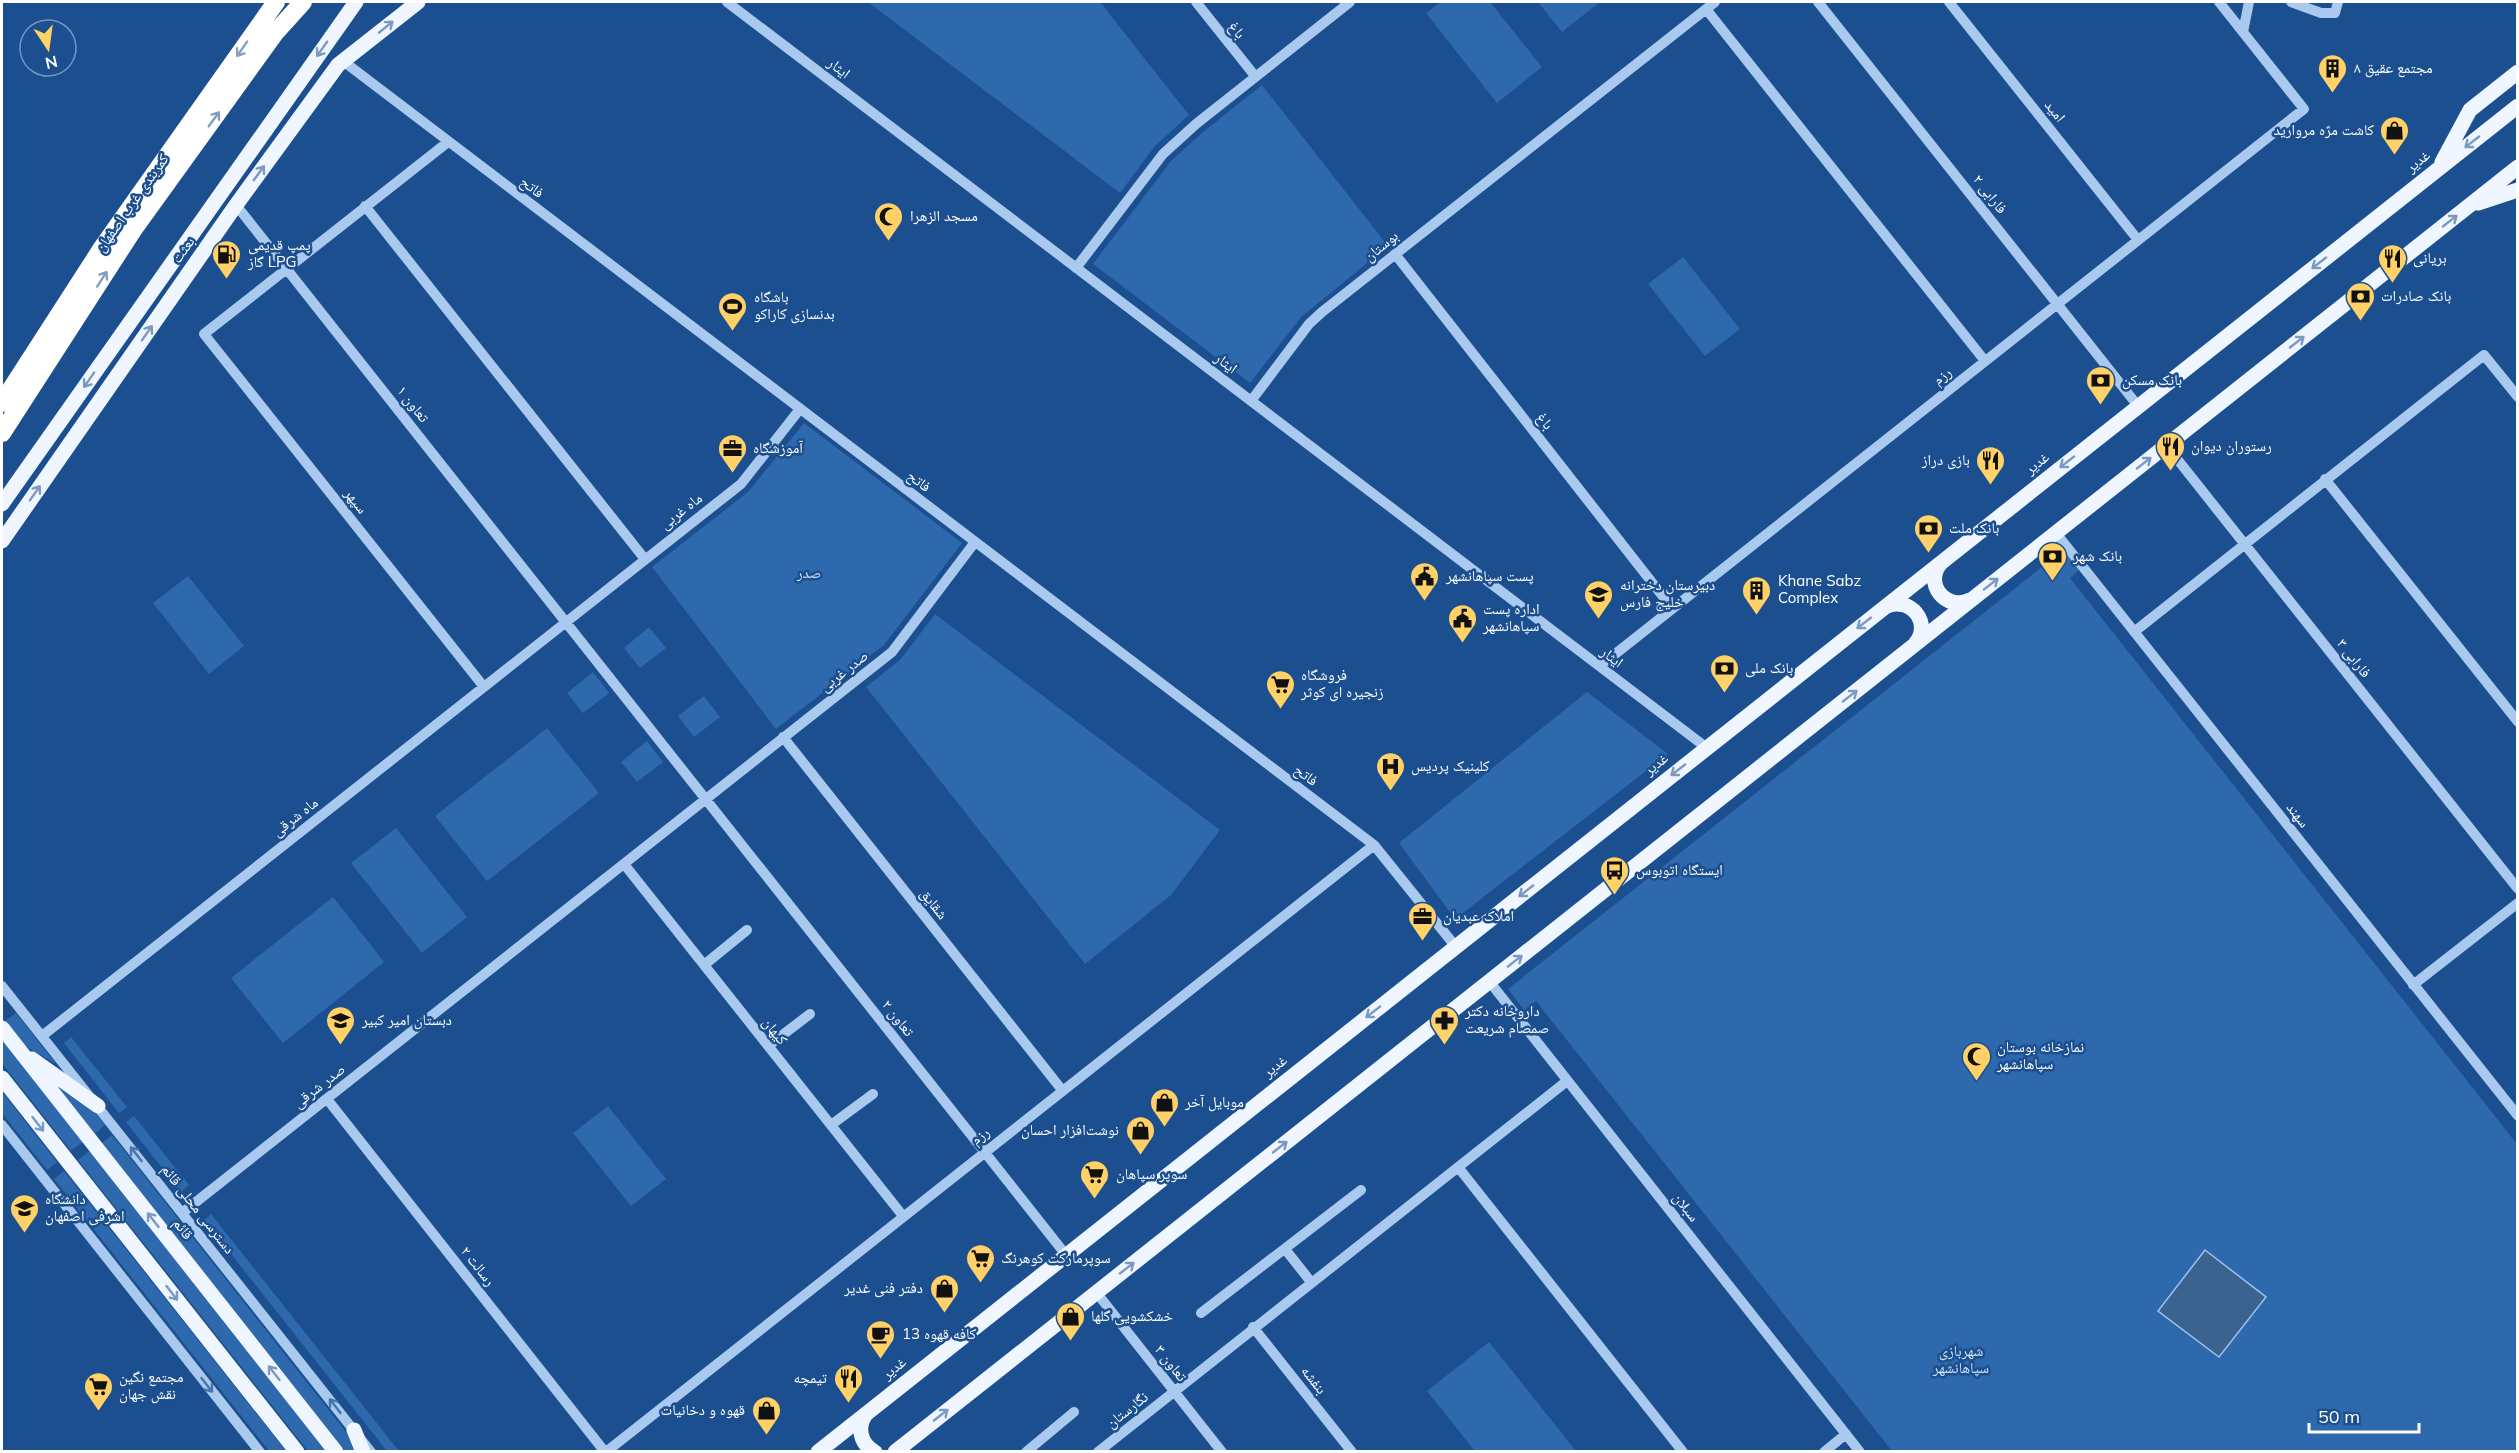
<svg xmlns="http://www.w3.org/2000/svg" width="2519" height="1453" viewBox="0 0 2519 1453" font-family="Mulish,'Noto Naskh Arabic',sans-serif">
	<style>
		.green { fill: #2e69ad }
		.water { fill: #3c6290; stroke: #9cc4f0; stroke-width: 1.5 }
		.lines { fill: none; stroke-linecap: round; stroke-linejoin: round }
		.minor { stroke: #a9c9ee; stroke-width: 10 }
		.major { stroke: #f0f6ff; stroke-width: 15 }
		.highway { stroke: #fff; stroke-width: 18 }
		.oneway { stroke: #7b9ac1 }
		.oneway2 { stroke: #829ec1 }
		.oneway3 { stroke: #4674ac }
		.labels { text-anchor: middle; stroke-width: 5; stroke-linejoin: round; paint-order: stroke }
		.street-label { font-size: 15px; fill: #fff; stroke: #1b4f8f }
		.poi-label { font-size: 15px; fill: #fff; stroke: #1b4f8f; text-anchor: start }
		.park-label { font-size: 15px; fill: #cfe3fa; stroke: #1b4f8f }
	</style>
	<rect width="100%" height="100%" fill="#1b4f8f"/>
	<path class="green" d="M868,2H1100L1189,115L1155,146L1120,193Z
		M1441,2H1490L1542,67L1497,103L1426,13Z
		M1538,2H1600L1562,32Z
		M1262,85L1388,246L1301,317L1250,383L1093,264L1171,161L1203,132Z
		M1683,257L1740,329L1705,356L1648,284Z
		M804,423L962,543L884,645L776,729L652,567L748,492Z
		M2066,548L2082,568L2070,578L2517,1144V1451H1892L1536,1001L1524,1010L1508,989Z
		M188,576L244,646L209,674L153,603Z
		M935,614L1220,830L1171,895L1085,964L866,687L900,660Z
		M649,627L666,648L640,668L624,648Z
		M593,672L609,693L583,713L567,693Z
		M1587,692L1668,754L1455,919L1399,843Z
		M704,696L720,717L694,737L678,716Z
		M547,728L599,793L487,881L435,816Z
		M647,741L663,762L637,782L621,762Z
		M396,828L467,917L422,953L351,863Z
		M333,897L384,962L283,1043L231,978Z
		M16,1013L56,1064L25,1046L5,1021Z
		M2,1037L84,1141L71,1151L2,1063Z
		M71,1037L127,1107L119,1113L64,1043Z
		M58,1088L93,1110L105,1125L95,1134Z
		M2,1092L57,1162L47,1170L2,1113Z
		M608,1106L666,1179L631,1206L573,1133Z
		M134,1116L189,1185L181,1192L126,1122Z
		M112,1135L350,1437L355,1451H345L101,1144Z
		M91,1150L329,1451H308L78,1160Z
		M64,1171L286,1451H269L54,1179Z
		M211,1214L399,1451H387L204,1220Z
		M1489,1342L1576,1451H1475L1427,1391Z"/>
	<path class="water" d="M2205,1250L2266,1297L2219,1357L2158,1311Z"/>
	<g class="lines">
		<path class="minor" d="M727,2L1707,748
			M1196,2L1255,76
			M1818,2L2138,406
			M1949,2L2138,240
			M2291,2L2321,13H2335L2338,2
			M1706,9L1985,361
			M2243,32L2249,2
			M343,61L1374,845L1456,947
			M448,142L204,334L484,687
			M236,205L1066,1255
			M365,206L644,558
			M1395,254L1672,608
			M1076,268L1163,154L1196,124L1350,2
			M1251,401L1309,324L1322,312L1715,2
			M2166,445L2518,889
			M2325,479L2518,722
			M2056,533L2518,1116
			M2134,632L2484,355L2518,397
			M1600,666L2304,109L2219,2
			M783,737L1062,1090
			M624,864L903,1216
			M704,965L747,930
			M1489,981L1860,1452
			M2413,985L2518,903
			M2,986L371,1452
			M42,1036L741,484L800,409
			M768,1046L810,1014
			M327,1099L605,1452
			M2,1125L260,1452
			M831,1125L873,1094
			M1458,1167L1683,1452
			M182,1213L892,652L975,542
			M1285,1249L1311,1282
			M1096,1292L1222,1452
			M1201,1313L1361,1190
			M1253,1327L1352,1452
			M606,1452L1374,845
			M1026,1452L1074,1412
			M1098,1452L1567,1081
			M1824,1452L1846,1434"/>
		<path class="major" d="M2442,162L2470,110L2518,72
			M2478,203L2518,190
			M2,504L356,2
			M2,541L236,205L338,65L418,2
			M1941,563C1923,583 1946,612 1970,600
			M1885,607C1910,595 1933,623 1915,644
			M2,1028L336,1452
			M32,1059L98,1106
			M2,1078L297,1452
			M867,1413C856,1426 860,1444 875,1452
			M354,1430L363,1452
			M818,1452L2518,106
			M895,1452L2518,167"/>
		<path class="highway" d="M2,403L102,248L276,2
			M2,433L133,230L275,33L303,2"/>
	</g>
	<defs><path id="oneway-shaft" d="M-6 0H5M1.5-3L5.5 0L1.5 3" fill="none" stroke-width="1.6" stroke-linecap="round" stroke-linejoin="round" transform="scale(1.5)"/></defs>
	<g class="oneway">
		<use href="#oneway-shaft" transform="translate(386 27) rotate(-39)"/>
		<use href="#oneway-shaft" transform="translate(322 49) rotate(125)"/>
		<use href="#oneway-shaft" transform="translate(2472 142) rotate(142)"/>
		<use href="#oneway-shaft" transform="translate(259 173) rotate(-54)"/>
		<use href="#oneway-shaft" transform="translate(2450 221) rotate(-38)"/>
		<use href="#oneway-shaft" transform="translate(2319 263) rotate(142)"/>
		<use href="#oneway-shaft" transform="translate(147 333) rotate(-55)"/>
		<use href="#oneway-shaft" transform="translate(2297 342) rotate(-38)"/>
		<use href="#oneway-shaft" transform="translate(89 380) rotate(125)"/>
		<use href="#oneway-shaft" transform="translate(2067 462) rotate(142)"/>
		<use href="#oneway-shaft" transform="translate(2144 463) rotate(-38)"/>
		<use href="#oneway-shaft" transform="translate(35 493) rotate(-55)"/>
		<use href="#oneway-shaft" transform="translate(1991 584) rotate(-38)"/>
		<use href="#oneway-shaft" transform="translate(1864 623) rotate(142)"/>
		<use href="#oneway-shaft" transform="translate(1850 696) rotate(-38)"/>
		<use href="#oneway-shaft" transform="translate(1678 770) rotate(142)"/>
		<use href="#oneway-shaft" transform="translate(1526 891) rotate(142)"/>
		<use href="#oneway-shaft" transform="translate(1515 961) rotate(-38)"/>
		<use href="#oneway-shaft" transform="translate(1373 1012) rotate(142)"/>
		<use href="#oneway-shaft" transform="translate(38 1124) rotate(52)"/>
		<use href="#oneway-shaft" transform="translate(1280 1147) rotate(-38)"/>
		<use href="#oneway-shaft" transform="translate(153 1220) rotate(-128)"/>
		<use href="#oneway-shaft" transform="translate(1127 1268) rotate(-38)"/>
		<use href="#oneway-shaft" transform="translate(172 1293) rotate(52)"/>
		<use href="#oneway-shaft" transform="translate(274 1373) rotate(-128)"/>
		<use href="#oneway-shaft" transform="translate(941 1415) rotate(-38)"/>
	</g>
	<g class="oneway2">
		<use href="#oneway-shaft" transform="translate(242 49) rotate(125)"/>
		<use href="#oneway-shaft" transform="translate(214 119) rotate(-54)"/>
		<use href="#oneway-shaft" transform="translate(102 279) rotate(-57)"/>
	</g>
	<g class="oneway3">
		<use href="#oneway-shaft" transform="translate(136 1154) rotate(-128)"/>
		<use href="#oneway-shaft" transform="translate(207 1385) rotate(52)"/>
		<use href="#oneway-shaft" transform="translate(335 1406) rotate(-128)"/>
	</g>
	<defs>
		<symbol id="building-pin" viewBox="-11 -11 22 30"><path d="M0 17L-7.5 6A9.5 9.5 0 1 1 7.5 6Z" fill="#ffd166" stroke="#1b4f8f"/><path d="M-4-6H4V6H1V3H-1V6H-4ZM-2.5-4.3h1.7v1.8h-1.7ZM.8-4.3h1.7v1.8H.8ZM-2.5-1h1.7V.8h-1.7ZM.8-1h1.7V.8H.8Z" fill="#111"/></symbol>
		<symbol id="shop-pin" viewBox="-11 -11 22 30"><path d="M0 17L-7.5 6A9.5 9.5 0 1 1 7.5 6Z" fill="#ffd166" stroke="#1b4f8f"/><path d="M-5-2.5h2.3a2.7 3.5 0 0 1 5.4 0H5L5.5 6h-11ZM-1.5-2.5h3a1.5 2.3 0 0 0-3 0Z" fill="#111"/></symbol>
		<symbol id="mosque-pin" viewBox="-11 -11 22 30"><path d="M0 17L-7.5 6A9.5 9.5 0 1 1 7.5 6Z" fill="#ffd166" stroke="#1b4f8f"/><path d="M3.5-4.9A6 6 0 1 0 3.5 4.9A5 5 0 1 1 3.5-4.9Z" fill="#111"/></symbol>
		<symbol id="fuel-pin" viewBox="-11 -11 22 30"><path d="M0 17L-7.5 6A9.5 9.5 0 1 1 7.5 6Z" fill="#ffd166" stroke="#1b4f8f"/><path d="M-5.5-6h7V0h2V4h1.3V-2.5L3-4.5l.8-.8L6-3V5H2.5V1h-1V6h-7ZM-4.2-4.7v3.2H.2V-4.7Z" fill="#111"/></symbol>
		<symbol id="restaurant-pin" viewBox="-11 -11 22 30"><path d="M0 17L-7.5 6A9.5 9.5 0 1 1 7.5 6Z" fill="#ffd166" stroke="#1b4f8f"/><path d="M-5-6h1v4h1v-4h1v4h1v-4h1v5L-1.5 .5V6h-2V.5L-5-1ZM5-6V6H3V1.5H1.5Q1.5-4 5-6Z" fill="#111"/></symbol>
		<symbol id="bank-pin" viewBox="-11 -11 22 30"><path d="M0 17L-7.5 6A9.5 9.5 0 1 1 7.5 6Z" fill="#ffd166" stroke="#1b4f8f"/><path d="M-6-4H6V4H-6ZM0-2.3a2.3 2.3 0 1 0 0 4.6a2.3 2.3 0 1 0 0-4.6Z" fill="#111"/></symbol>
		<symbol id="stadium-pin" viewBox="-11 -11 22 30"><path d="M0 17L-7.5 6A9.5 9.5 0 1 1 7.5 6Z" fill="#ffd166" stroke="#1b4f8f"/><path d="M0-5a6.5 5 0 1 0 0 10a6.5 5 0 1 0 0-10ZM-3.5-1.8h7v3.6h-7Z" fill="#111"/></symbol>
		<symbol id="office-pin" viewBox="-11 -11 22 30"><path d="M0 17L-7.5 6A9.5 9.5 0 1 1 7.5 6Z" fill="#ffd166" stroke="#1b4f8f"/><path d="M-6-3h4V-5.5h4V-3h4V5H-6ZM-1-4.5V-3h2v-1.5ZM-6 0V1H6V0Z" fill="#111"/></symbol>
		<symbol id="civic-pin" viewBox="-11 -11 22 30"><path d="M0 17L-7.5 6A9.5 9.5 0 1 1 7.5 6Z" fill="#ffd166" stroke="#1b4f8f"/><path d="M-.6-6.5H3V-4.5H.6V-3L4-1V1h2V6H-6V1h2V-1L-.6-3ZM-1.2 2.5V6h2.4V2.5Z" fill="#111"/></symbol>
		<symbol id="school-pin" viewBox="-11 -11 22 30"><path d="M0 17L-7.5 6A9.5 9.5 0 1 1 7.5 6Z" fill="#ffd166" stroke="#1b4f8f"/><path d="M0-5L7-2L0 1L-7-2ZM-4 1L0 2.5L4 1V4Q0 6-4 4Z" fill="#111"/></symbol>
		<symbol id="supermarket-pin" viewBox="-11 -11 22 30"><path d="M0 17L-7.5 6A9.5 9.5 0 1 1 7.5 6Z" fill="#ffd166" stroke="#1b4f8f"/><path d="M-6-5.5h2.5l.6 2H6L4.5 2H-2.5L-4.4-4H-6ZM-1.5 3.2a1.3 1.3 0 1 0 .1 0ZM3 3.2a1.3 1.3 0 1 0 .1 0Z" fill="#111"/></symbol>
		<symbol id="hospital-pin" viewBox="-11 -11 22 30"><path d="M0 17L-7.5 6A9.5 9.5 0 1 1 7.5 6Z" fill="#ffd166" stroke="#1b4f8f"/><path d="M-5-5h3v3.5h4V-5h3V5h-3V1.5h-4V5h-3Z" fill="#111"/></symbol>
		<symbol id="bus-pin" viewBox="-11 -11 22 30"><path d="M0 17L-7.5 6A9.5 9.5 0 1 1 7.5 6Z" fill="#ffd166" stroke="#1b4f8f"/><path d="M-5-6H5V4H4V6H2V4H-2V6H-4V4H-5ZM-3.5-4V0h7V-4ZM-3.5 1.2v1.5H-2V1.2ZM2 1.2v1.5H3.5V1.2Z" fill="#111"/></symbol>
		<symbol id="pharmacy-pin" viewBox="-11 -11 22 30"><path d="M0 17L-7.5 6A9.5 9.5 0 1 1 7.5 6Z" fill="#ffd166" stroke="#1b4f8f"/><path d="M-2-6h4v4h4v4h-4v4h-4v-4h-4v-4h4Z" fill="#111"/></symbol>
		<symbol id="university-pin" viewBox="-11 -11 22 30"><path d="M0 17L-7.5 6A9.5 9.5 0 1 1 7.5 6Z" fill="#ffd166" stroke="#1b4f8f"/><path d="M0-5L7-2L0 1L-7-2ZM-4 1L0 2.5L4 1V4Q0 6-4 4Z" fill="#111"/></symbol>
		<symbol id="cafe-pin" viewBox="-11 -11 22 30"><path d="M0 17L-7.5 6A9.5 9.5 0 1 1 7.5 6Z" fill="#ffd166" stroke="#1b4f8f"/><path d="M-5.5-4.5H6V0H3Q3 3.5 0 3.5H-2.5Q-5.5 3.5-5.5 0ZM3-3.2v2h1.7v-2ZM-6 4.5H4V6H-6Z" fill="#111"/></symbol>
	</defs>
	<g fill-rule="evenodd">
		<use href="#building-pin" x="2316" y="52" width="33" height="45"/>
		<use href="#shop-pin" x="2378" y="114" width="33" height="45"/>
		<use href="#mosque-pin" x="872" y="200" width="33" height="45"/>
		<use href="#fuel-pin" x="210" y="238" width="33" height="45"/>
		<use href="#restaurant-pin" x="2376" y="242" width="33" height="45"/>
		<use href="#bank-pin" x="2344" y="280" width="33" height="45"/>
		<use href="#stadium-pin" x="716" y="290" width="33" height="45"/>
		<use href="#bank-pin" x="2084" y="364" width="33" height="45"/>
		<use href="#restaurant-pin" x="2154" y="430" width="33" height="45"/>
		<use href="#office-pin" x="716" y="432" width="33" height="45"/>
		<use href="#restaurant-pin" x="1974" y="444" width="33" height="45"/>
		<use href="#bank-pin" x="1912" y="512" width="33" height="45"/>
		<use href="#bank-pin" x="2036" y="540" width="33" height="45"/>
		<use href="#civic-pin" x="1408" y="560" width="33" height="45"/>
		<use href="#building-pin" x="1740" y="574" width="33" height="45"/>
		<use href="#school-pin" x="1582" y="578" width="33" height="45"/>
		<use href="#civic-pin" x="1446" y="602" width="33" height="45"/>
		<use href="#bank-pin" x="1708" y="652" width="33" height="45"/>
		<use href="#supermarket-pin" x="1264" y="668" width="33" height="45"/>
		<use href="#hospital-pin" x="1374" y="750" width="33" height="45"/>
		<use href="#bus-pin" x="1598" y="854" width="33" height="45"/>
		<use href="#office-pin" x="1406" y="900" width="33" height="45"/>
		<use href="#school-pin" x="324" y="1004" width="33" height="45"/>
		<use href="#pharmacy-pin" x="1428" y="1004" width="33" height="45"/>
		<use href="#mosque-pin" x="1960" y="1040" width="33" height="45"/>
		<use href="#shop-pin" x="1148" y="1086" width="33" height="45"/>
		<use href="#shop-pin" x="1124" y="1114" width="33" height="45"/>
		<use href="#supermarket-pin" x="1078" y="1158" width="33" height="45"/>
		<use href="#university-pin" x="8" y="1192" width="33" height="45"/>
		<use href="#supermarket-pin" x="964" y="1242" width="33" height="45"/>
		<use href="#shop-pin" x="928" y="1272" width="33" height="45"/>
		<use href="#shop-pin" x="1054" y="1300" width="33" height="45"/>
		<use href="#cafe-pin" x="864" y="1318" width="33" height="45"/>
		<use href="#restaurant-pin" x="832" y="1362" width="33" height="45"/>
		<use href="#supermarket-pin" x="82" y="1370" width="33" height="45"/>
		<use href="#shop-pin" x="750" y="1394" width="33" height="45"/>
	</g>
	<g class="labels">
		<g class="street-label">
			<text transform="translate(1237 30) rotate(52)" y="5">باغ</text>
			<text transform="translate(839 68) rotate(37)" y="5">ایثار</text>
			<text transform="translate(2055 111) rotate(52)" y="5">امید</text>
			<text transform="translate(2418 161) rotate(-38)" y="5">غدیر</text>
			<text transform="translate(532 187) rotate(37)" y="5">فاتح</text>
			<text transform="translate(1990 194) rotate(52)" y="5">فارابی ۲</text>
			<text transform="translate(132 203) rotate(-55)" y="5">کمربندی غرب اصفهان</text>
			<text transform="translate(1381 246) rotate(-39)" y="5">بوستان</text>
			<text transform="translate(183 250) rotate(-55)" y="5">بعثت</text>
			<text transform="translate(1226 363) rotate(37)" y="5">ایثار</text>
			<text transform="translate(1942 376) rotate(-38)" y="5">رزم</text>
			<text transform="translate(413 404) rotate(52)" y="5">تعاون ۱</text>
			<text transform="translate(1545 421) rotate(52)" y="5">باغ</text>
			<text transform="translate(2037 463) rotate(-38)" y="5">غدیر</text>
			<text transform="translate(919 481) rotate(37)" y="5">فاتح</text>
			<text transform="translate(356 501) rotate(52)" y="5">سپهر</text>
			<text transform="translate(681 511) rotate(-38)" y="5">ماه غربی</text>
			<text transform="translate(1612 657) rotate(37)" y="5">ایثار</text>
			<text transform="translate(2354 658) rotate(52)" y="5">فارابی ۳</text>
			<text transform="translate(844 671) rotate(-38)" y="5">صدر غربی</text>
			<text transform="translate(1656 764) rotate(-38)" y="5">غدیر</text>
			<text transform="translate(1306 775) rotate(37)" y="5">فاتح</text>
			<text transform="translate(2298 815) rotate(52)" y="5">سهند</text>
			<text transform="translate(295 817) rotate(-38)" y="5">ماه شرقی</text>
			<text transform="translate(934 904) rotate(52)" y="5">شقایق</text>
			<text transform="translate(898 1018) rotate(52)" y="5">تعاون ۲</text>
			<text transform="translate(775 1031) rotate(52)" y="5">کیهان</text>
			<text transform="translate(1275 1066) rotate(-38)" y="5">غدیر</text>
			<text transform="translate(319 1086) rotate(-38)" y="5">صدر شرقی</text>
			<text transform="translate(980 1136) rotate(-38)" y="5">رزم</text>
			<text transform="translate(1686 1207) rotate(52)" y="5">سبلان</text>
			<text transform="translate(198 1209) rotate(52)" y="5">دسترسی محلی قائم</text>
			<text transform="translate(183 1229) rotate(52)" y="5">قائم</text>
			<text transform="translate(478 1266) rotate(52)" y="5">رسالت ۲</text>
			<text transform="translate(1171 1363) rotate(52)" y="5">تعاون ۳</text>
			<text transform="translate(894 1368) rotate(-38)" y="5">غدیر</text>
			<text transform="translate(1314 1380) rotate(52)" y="5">بنفشه</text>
			<text transform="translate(1127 1410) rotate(-38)" y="5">نگارستان</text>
		</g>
		<g class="poi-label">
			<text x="2354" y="73">مجتمع عقیق ۸</text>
			<text x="2374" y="135" text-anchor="end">کاشت مژه مروارید</text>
			<text x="910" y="221">مسجد الزهرا</text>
			<text x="248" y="250">پمپ قدیمی<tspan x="248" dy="17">گاز LPG</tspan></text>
			<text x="2413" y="263">بریانی</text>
			<text x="2381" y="301">بانک صادرات</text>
			<text x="754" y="302">باشگاه<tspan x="754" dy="17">بدنسازی کاراکو</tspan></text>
			<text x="2122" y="385">بانک مسکن</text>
			<text x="2191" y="451">رستوران دیوان</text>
			<text x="753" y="453">آموزشگاه</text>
			<text x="1970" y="465" text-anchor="end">بازی دراز</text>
			<text x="1949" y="533">بانک ملت</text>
			<text x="2073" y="561">بانک شهر</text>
			<text x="1446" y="581">پست سپاهانشهر</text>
			<text x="1778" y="586">Khane Sabz<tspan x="1778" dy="17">Complex</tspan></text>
			<text x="1620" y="590">دبیرستان دخترانه<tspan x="1620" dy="17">خلیج فارس</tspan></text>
			<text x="1483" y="614">اداره پست<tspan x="1483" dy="17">سپاهانشهر</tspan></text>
			<text x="1745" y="673">بانک ملی</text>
			<text x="1301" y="680">فروشگاه<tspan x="1301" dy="17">زنجیره ای کوثر</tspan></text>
			<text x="1411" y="771">کلینیک پردیس</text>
			<text x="1636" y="875">ایستگاه اتوبوس</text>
			<text x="1443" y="921">املاک عبدیان</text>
			<text x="1465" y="1016">داروخانه دکتر<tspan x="1465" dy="17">صمصام شریعت</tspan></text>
			<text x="362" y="1025">دبستان امیر کبیر</text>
			<text x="1997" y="1052">نمازخانه بوستان<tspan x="1997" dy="17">سپاهانشهر</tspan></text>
			<text x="1185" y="1107">موبایل آخر</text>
			<text x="1119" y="1135" text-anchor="end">نوشت‌افزار احسان</text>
			<text x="1116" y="1179">سوپر سپاهان</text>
			<text x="45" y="1204">دانشگاه<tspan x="45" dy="17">اشرفی اصفهان</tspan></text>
			<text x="1001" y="1263">سوپرمارکت کوهرنگ</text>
			<text x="923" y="1293" text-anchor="end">دفتر فنی غدیر</text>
			<text x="1091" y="1321">خشکشویی گلها</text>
			<text x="902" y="1339">کافه قهوه 13</text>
			<text x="119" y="1382">مجتمع نگین<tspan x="119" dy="17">نقش جهان</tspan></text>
			<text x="827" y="1383" text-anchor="end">تیمچه</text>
			<text x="745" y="1415" text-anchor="end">قهوه و دخانیات</text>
		</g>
		<g class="park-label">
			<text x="809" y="578">صدر</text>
			<text x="1961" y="1356">شهربازی<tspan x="1961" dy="17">سپاهانشهر</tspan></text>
		</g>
	</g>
	<rect width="2519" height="1453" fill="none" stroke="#ffffff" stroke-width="6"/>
	<g transform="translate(48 48) rotate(167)"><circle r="28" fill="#1b4f8f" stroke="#7695bc" stroke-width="1.5"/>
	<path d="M0-4.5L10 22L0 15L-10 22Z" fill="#ffd166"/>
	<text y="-9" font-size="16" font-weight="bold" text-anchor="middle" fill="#ffffff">N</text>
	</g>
	<path d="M2309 1423v9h110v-9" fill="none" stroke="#ffffff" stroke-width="3"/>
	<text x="2318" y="1423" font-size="18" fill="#ffffff" stroke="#1b4f8f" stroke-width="4.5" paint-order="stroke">50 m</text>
</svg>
